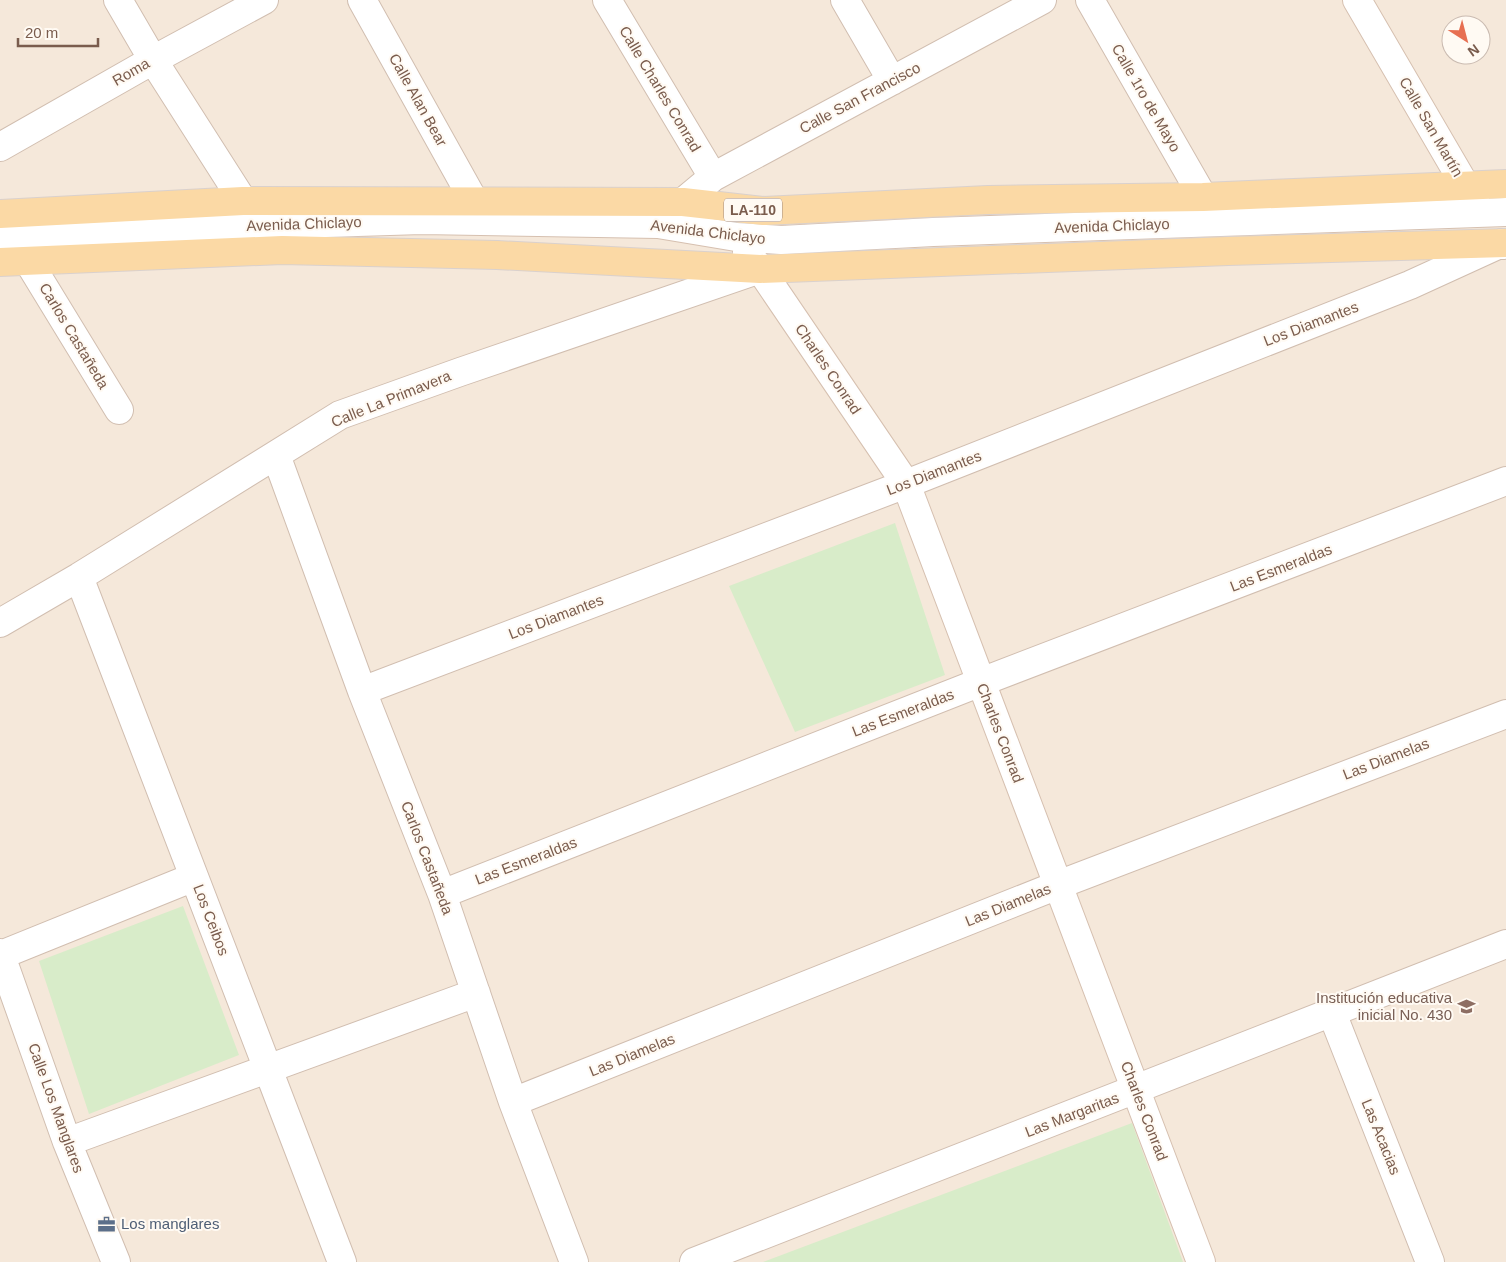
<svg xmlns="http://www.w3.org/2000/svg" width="1506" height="1262" viewBox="0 0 1506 1262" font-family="Arial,sans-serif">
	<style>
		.residential { fill: #f5e8da; fill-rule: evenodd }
		.green { fill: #d8ecc9 }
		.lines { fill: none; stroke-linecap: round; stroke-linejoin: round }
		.street-casing { stroke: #d1beb0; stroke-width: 30 }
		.secondary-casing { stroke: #d6c0b0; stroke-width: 30 }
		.primary-casing { stroke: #dad1cd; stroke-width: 30 }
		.street { stroke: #fff; stroke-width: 28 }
		.secondary { stroke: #fff; stroke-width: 28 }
		.primary { stroke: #fbd9a5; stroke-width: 28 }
		.labels { text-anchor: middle; stroke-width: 4; stroke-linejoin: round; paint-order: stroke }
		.shield { fill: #fffaf3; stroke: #a28b7f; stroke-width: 1 }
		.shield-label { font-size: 14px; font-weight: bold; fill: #7a5c4d }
		.street-label { font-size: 15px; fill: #7a5c4d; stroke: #fffaf3 }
		.education-label { font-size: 15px; fill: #785e54; stroke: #fffaf3; text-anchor: end }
		.service-label { font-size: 15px; fill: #4e5e75; stroke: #fffaf3; text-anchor: start }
	</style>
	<rect width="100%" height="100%" fill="#fdf6ec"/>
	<path class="residential" d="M0,0H1506V1262H0ZM1451,25H1481V55H1451Z"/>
	<path class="green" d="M895,523L945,675L795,732L729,586Z
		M183,906L239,1055L89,1114L39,961Z
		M1132,1123L1183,1262H763Z"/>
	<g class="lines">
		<defs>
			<path id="street" d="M118,0L153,60L243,201
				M362,0L474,201
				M607,0L713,177
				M845,0L892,81
				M1090,0L1203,197
				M0,147L153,60L264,0
				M683,202L713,177L1042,0
				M28,261L119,410
				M276,455L362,691L442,894L513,1102L574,1262
				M79,577L342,1262
				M0,623L79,577L340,415L460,372L760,269
				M362,691L906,484L1410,285L1502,243L1503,245
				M442,894L981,682L1506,481
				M0,953L67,1142L116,1262
				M1,955L194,877
				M1332,1013L1430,1262
				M513,1102L1058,885L1506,714
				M67,1142L476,993
				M694,1262L1506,944"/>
			<path id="secondary" d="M1357,0L1476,204
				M0,236L260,225L422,220L658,224L736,237L781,240L933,232L1506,212
				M747,252L760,269L906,484L1201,1262"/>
			<path id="primary" d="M0,214L243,201L683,202L764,211L988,200L1203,197L1506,184
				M0,262L282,250L497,255L760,269L1228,251L1506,243"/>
		</defs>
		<use href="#street" class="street-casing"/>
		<use href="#secondary" class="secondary-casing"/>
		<use href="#primary" class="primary-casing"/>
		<use href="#street" class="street"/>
		<use href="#secondary" class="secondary"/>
		<use href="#primary" class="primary"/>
	</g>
	<defs>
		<symbol id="school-bare" viewBox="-9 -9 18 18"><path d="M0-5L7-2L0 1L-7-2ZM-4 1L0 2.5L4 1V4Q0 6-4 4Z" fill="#8d6e63" stroke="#fffaf3" stroke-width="2.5" paint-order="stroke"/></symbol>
		<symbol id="office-bare" viewBox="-9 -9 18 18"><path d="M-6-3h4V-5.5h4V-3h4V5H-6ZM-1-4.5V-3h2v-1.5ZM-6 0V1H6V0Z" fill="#5c6f8a" stroke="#fffaf3" stroke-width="2.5" paint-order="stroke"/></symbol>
	</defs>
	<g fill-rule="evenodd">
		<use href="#school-bare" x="1454" y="994" width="25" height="25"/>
		<use href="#office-bare" x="94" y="1212" width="25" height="25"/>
	</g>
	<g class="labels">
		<rect class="shield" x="724" y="198.5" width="58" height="23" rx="4"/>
		<g class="shield-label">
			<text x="753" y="215">LA-110</text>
		</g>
		<g class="street-label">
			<text transform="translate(131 72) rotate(-30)" y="5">Roma</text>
			<text transform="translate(660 89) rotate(59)" y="5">Calle Charles Conrad</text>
			<text transform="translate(860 98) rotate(-28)" y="5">Calle San Francisco</text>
			<text transform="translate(1146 98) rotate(60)" y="5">Calle 1ro de Mayo</text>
			<text transform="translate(418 100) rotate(61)" y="5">Calle Alan Bear</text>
			<text transform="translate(1431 127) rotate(60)" y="5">Calle San Martín</text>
			<text transform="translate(304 224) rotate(-2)" y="5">Avenida Chiclayo</text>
			<text transform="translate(1112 226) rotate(-2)" y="5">Avenida Chiclayo</text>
			<text transform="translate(708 232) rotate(7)" y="5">Avenida Chiclayo</text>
			<text transform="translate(1311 324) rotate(-21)" y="5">Los Diamantes</text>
			<text transform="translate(74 336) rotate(59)" y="5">Carlos Castañeda</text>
			<text transform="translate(828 369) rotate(56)" y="5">Charles Conrad</text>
			<text transform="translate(391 399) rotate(-22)" y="5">Calle La Primavera</text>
			<text transform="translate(934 473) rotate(-21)" y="5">Los Diamantes</text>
			<text transform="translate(1281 568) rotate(-21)" y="5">Las Esmeraldas</text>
			<text transform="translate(556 617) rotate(-21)" y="5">Los Diamantes</text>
			<text transform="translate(903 713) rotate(-21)" y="5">Las Esmeraldas</text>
			<text transform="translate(1000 733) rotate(69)" y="5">Charles Conrad</text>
			<text transform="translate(1386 759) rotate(-21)" y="5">Las Diamelas</text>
			<text transform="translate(427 858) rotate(69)" y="5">Carlos Castañeda</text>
			<text transform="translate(526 861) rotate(-21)" y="5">Las Esmeraldas</text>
			<text transform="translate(1008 905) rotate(-22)" y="5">Las Diamelas</text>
			<text transform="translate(211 920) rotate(69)" y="5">Los Ceibos</text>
			<text transform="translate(632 1055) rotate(-22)" y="5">Las Diamelas</text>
			<text transform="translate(56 1108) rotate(70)" y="5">Calle Los Manglares</text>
			<text transform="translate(1144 1111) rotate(69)" y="5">Charles Conrad</text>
			<text transform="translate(1072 1115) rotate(-21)" y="5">Las Margaritas</text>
			<text transform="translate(1381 1137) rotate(68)" y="5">Las Acacias</text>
		</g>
		<g class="education-label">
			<text x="1452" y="1003">Institución educativa<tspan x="1452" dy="17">inicial No. 430</tspan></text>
		</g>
		<g class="service-label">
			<text x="121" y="1229">Los manglares</text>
		</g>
	</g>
	<g transform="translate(1466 40) rotate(144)"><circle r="24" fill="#fffaf3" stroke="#cabbb1"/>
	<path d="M0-4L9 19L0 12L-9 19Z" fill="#e76f51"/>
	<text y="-8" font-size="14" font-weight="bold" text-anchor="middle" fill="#7a5c4d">N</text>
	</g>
	<path d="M18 38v8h80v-8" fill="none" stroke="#7a5c4d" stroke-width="2.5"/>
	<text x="25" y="38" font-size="15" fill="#7a5c4d" stroke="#fffaf3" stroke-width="4" paint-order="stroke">20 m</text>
</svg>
